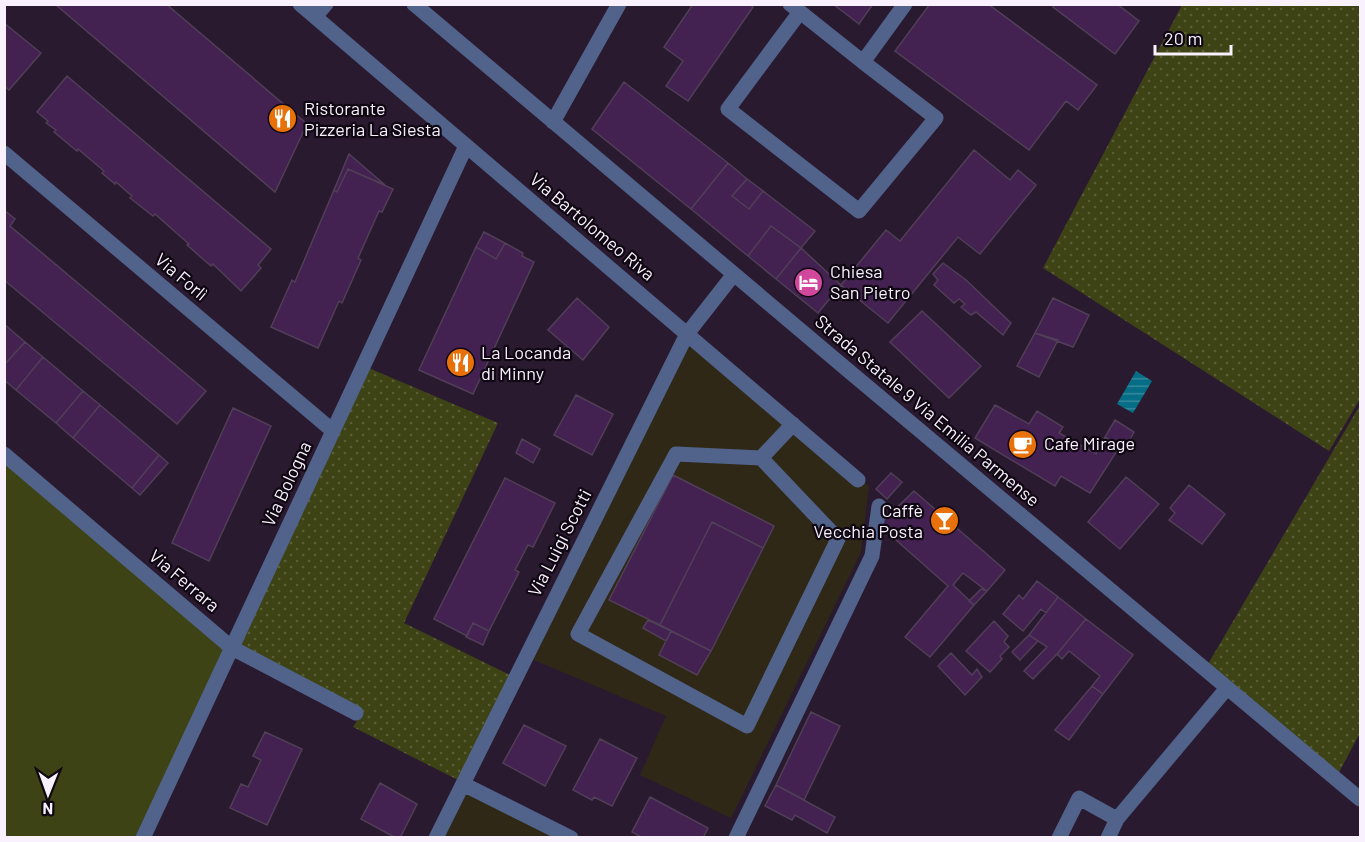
<svg xmlns="http://www.w3.org/2000/svg" width="1365" height="842" viewBox="0 0 1365 842" font-family="Barlow,sans-serif">
	<style>
		.industrial { fill: #302817 }
		.grass { fill: url(#grass-dots) }
		.park { fill: #3d4314 }
		.water { fill: url(#water-rules) }
		.building { fill: #432150; stroke: #503f57; stroke-width: 1.5 }
		.lines { fill: none; stroke-linecap: round; stroke-linejoin: round }
		.minor { stroke: #51638b; stroke-width: 15 }
		.labels { text-anchor: middle; stroke-width: 4.5; stroke-linejoin: round; paint-order: stroke }
		.poi-label { font-size: 18px; fill: #faf1fe; stroke: #0f0812; text-anchor: start }
		.street-label { font-size: 18px; fill: #faf1fe; stroke: #0f0812 }
	</style>
	<defs>
		<pattern id="grass-dots" width="8" height="8" patternUnits="userSpaceOnUse" patternTransform="scale(1.5)"><rect width="8" height="8" fill="#3d4314"/><path d="M2 2h.1M6 6h.1" fill="none" stroke="#5a5f37" stroke-width="1.8" stroke-linecap="round"/></pattern>
		<pattern id="water-rules" width="6" height="5" patternUnits="userSpaceOnUse" patternTransform="scale(1.5)"><rect width="6" height="5" fill="#056d85"/><path d="M0 2.5h6" fill="none" stroke="#37899d"/></pattern>
	</defs>
	<rect width="100%" height="100%" fill="#2a1a30"/>
	<path class="industrial" d="M686,340L869,486L861,552L731,818L640,775L666,716L527,657Z
		M462,782L578,838H435Z"/>
	<path class="grass" d="M1182,5H1360V399L1329,451L1043,268Z
		M364,366L498,423L404,623L514,677L462,782L353,727L361,714L235,649Z
		M1360,405V733L1336,778L1205,669Z"/>
	<path class="park" d="M4,457L235,649L144,837H5Z"/>
	<path class="water" d="M1136,371L1152,381L1133,413L1117,404Z"/>
	<path class="building" d="M55,4H166L307,124L275,192Z
		M693,4H750L753,7L688,101L666,86L683,61L664,47Z
		M833,4H873L859,24Z
		M930,4H988L1097,85L1078,110L1066,101L1029,150L895,51Z
		M1055,4H1117L1139,21L1115,54L1053,7Z
		M4,23L41,53L9,90L4,86Z
		M67,76L271,249L258,265L261,268L241,291L213,264L211,266L187,245L189,244L155,214L153,216L130,198L132,196L116,182L115,184L102,173L104,171L78,149L77,151L54,132L56,130L46,123L48,121L37,112Z
		M624,82L728,163L691,209L592,129Z
		M974,150L1010,180L1018,170L1036,185L980,254L958,237L888,323L841,285L886,230L900,241Z
		M349,154L385,185L348,169L337,192L334,190Z
		M728,163L747,179L732,196L749,209L763,191L815,231L801,248L771,226L748,256L691,209Z
		M348,169L393,189L382,212L379,211L358,258L361,260L342,303L339,301L318,348L271,327L292,280L295,282L334,190L337,192Z
		M747,179L763,191L749,209L732,196Z
		M4,210L15,219L10,226L206,391L177,424L4,280Z
		M771,226L801,248L776,279L748,256Z
		M484,232L505,243L496,259L476,247Z
		M505,243L523,253L522,256L534,262L473,394L419,370L476,247L496,259Z
		M801,248L841,285L818,313L776,279Z
		M943,263L966,280L1011,323L1003,335L976,312L971,315L961,307L965,304L959,299L954,303L934,285L938,280L933,274Z
		M577,298L609,327L583,360L548,330Z
		M1053,298L1089,315L1073,347L1035,333Z
		M922,311L981,366L949,398L890,342Z
		M4,324L25,342L4,365Z
		M1035,333L1058,340L1039,377L1017,366Z
		M25,342L43,357L16,390L4,380V365Z
		M43,357L83,391L56,423L16,390Z
		M83,391L100,405L73,438L56,423Z
		M576,395L613,414L592,455L554,435Z
		M100,405L159,455L132,488L73,438Z
		M995,405L1029,424L1037,411L1063,427L1059,433L1096,454L1105,437L1120,446L1090,493L1061,476L1055,486L975,438Z
		M233,408L271,426L209,561L172,543Z
		M1115,420L1134,432L1126,447L1120,446L1105,437Z
		M522,439L540,449L533,463L516,453Z
		M159,455L168,463L140,495L132,488Z
		M891,473L902,482L887,499L876,489Z
		M673,475L774,526L763,548L712,522L660,625L609,600Z
		M1126,477L1159,504L1120,549L1088,522Z
		M505,478L555,503L533,547L528,545L515,570L519,572L489,631L473,623L467,636L434,619Z
		M1189,485L1225,514L1202,544L1169,520L1175,513L1170,508Z
		M914,491L1005,570L987,591L963,573L953,585L974,605L930,657L905,637L948,586L879,525Z
		M712,522L763,548L711,651L660,625Z
		M1037,581L1058,597L1046,613L1041,609L1023,631L1003,614L1019,595L1023,599Z
		M981,589L987,591L974,605L969,601Z
		M1058,597L1086,619L1057,654L1033,679L1024,671L1047,647L1029,635Z
		M1086,619L1133,655L1103,694L1092,686L1100,676L1069,651L1062,659L1057,654Z
		M648,620L671,631L666,641L643,628Z
		M994,621L1008,636L1004,642L1009,647L1000,656L1002,659L990,672L966,651Z
		M473,623L489,631L483,645L466,637Z
		M671,631L711,651L697,675L659,655Z
		M1029,635L1038,641L1020,660L1012,652Z
		M951,653L972,675L977,669L982,677L965,695L938,666Z
		M1092,686L1103,694L1069,740L1055,730Z
		M811,712L840,726L804,800L776,785Z
		M524,725L566,746L545,786L503,763Z
		M265,732L302,749L267,825L230,808L241,784L248,787L261,760L253,756Z
		M600,739L637,758L612,806L594,797L592,800L573,790Z
		M380,783L417,804L400,838H396L361,819Z
		M776,785L835,817L827,833L795,815L792,820L765,806Z
		M650,797L708,828L703,838H643L632,832Z"/>
	<g class="lines">
		<path class="minor" d="M300,4L858,480
			M414,4L850,372L1360,799
			M790,4L863,62L905,4
			M800,12L728,109L859,211L936,118L863,62
			M315,17L326,4
			M553,122L619,4
			M4,153L333,431
			M4,454L232,648L356,713
			M761,458L838,539L747,726L578,634L676,454L761,458L793,424
			M463,784L571,838
			M143,838L466,146
			M436,838L687,334L734,274
			M736,838L872,556L879,506
			M1059,838L1079,798L1117,819
			M1108,838L1117,819L1227,688"/>
	</g>
	<defs>
		<symbol id="restaurant-disc" viewBox="-11 -11 22 22"><circle r="9.5" fill="#e8710a" stroke="#0f0812"/><path d="M-5-6h1v4h1v-4h1v4h1v-4h1v5L-1.5 .5V6h-2V.5L-5-1ZM5-6V6H3V1.5H1.5Q1.5-4 5-6Z" fill="#fff"/></symbol>
		<symbol id="hotel-disc" viewBox="-11 -11 22 22"><circle r="9.5" fill="#d1479c" stroke="#0f0812"/><path d="M-6-4.5h1.5V1H6V5H4.5V3h-9V5H-6ZM-4 0a1.8 1.8 0 1 1 3.6 0ZM.5 0V-2.5h3Q6-2.5 6 0Z" fill="#fff"/></symbol>
		<symbol id="cafe-disc" viewBox="-11 -11 22 22"><circle r="9.5" fill="#e8710a" stroke="#0f0812"/><path d="M-5.5-4.5H6V0H3Q3 3.5 0 3.5H-2.5Q-5.5 3.5-5.5 0ZM3-3.2v2h1.7v-2ZM-6 4.5H4V6H-6Z" fill="#fff"/></symbol>
		<symbol id="bar-disc" viewBox="-11 -11 22 22"><circle r="9.5" fill="#e8710a" stroke="#0f0812"/><path d="M-6-5H6L.8 .8V4.5H3.5V6h-7V4.5H-.8V.8Z" fill="#fff"/></symbol>
	</defs>
	<g fill-rule="evenodd">
		<use href="#restaurant-disc" x="266" y="102" width="33" height="33"/>
		<use href="#hotel-disc" x="792" y="266" width="33" height="33"/>
		<use href="#restaurant-disc" x="444" y="346" width="33" height="33"/>
		<use href="#cafe-disc" x="1006" y="428" width="33" height="33"/>
		<use href="#bar-disc" x="928" y="504" width="33" height="33"/>
	</g>
	<g class="labels">
		<g class="poi-label">
			<text x="304" y="115">Ristorante<tspan x="304" dy="21">Pizzeria La Siesta</tspan></text>
			<text x="830" y="278">Chiesa<tspan x="830" dy="21">San Pietro</tspan></text>
			<text x="481" y="359">La Locanda<tspan x="481" dy="21">di Minny</tspan></text>
			<text x="1044" y="450">Cafe Mirage</text>
			<text x="923" y="517" text-anchor="end">Caffè<tspan x="923" dy="21">Vecchia Posta</tspan></text>
		</g>
		<g class="street-label">
			<text transform="translate(592 227) rotate(40)" y="6">Via Bartolomeo Riva</text>
			<text transform="translate(181 277) rotate(40)" y="6">Via Forlì</text>
			<text transform="translate(927 411) rotate(40)" y="6">Strada Statale 9 Via Emilia Parmense</text>
			<text transform="translate(287 484) rotate(-65)" y="6">Via Bologna</text>
			<text transform="translate(560 543) rotate(-63)" y="6">Via Luigi Scotti</text>
			<text transform="translate(184 581) rotate(40)" y="6">Via Ferrara</text>
		</g>
	</g>
	<rect width="1365" height="842" fill="none" stroke="#faf1fe" stroke-width="12"/>
	<g transform="translate(48 794) rotate(181)" stroke="#0f0812" stroke-width="4.5" paint-order="stroke">
	<path d="M0-4.5L10 22L0 15L-10 22Z" fill="#faf1fe"/>
	<text y="-9" font-size="16" font-weight="bold" text-anchor="middle" fill="#faf1fe">N</text>
	</g>
	<path d="M1155 45v9h76v-9" fill="none" stroke="#faf1fe" stroke-width="3"/>
	<text x="1164" y="45" font-size="18" fill="#faf1fe" stroke="#0f0812" stroke-width="4.5" paint-order="stroke">20 m</text>
</svg>
